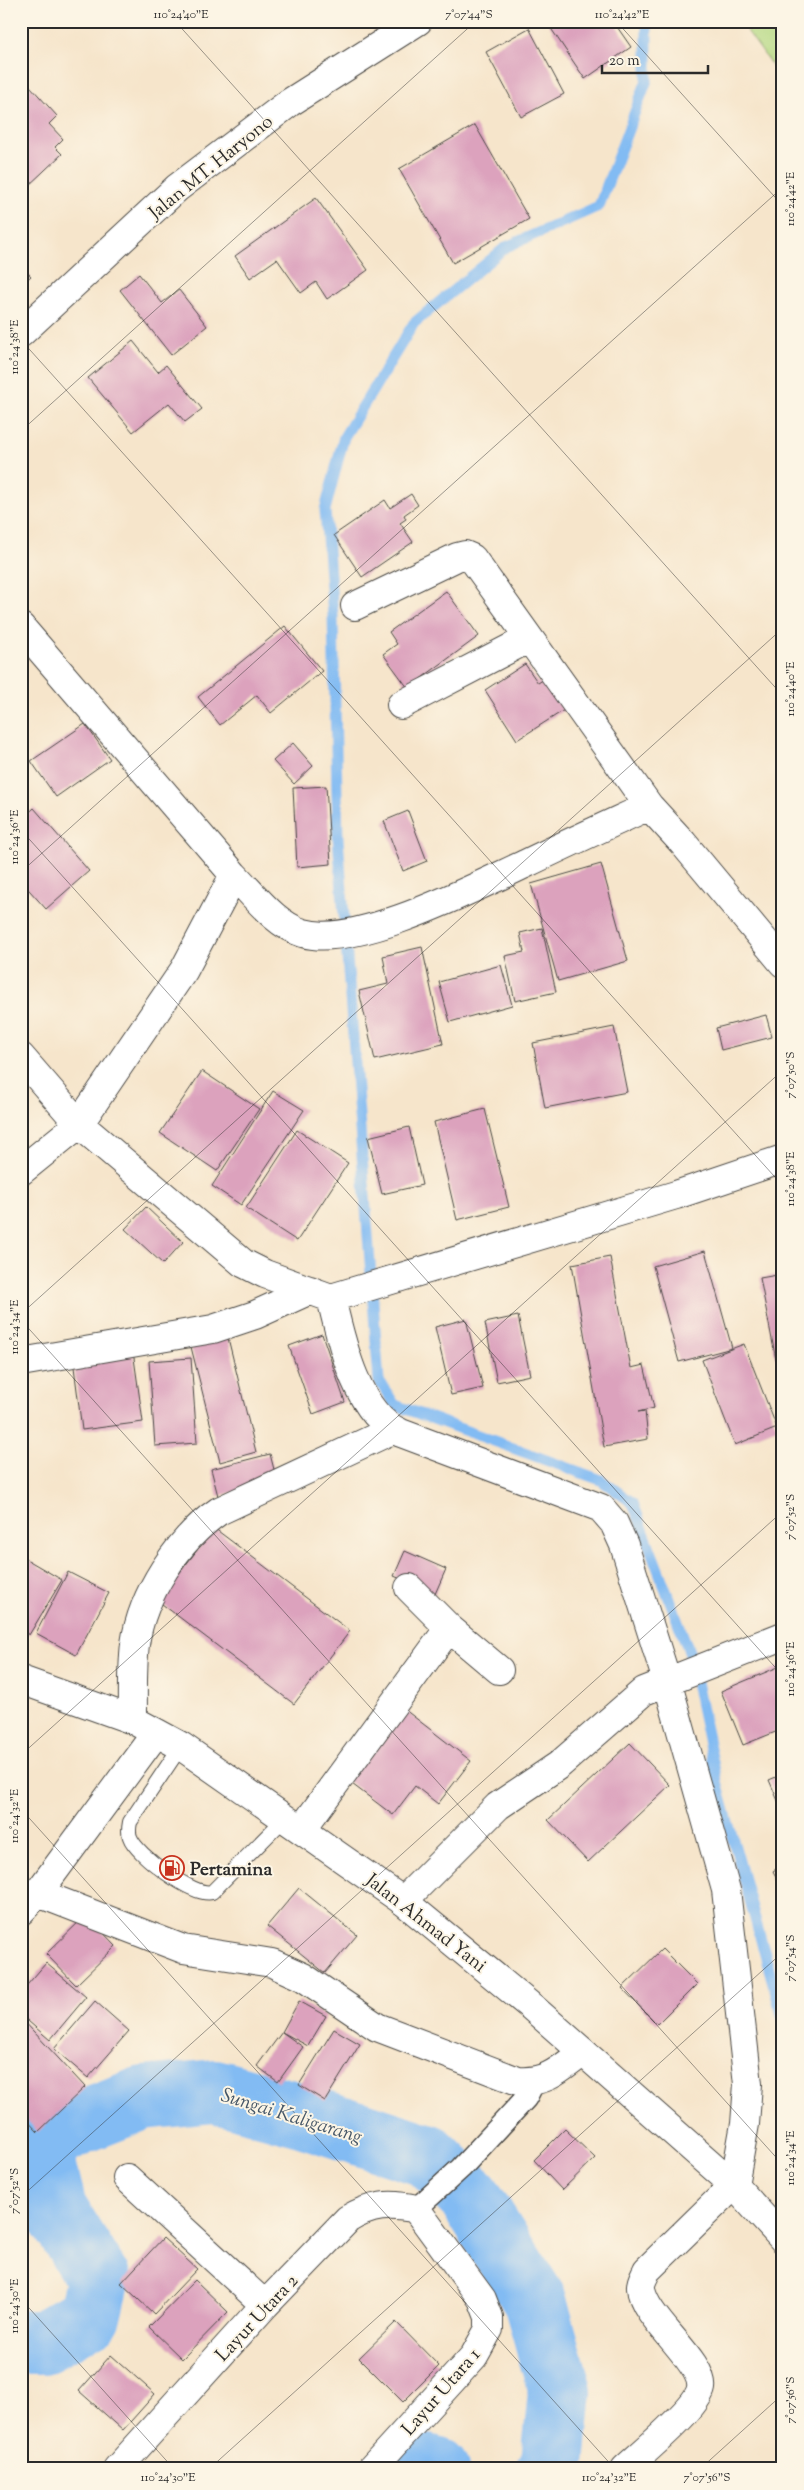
<svg xmlns="http://www.w3.org/2000/svg" width="804" height="2490" viewBox="0 0 804 2490" font-family="'Sorts Mill Goudy',serif">
	<style>
		.green { fill: #b4d881; stroke: #708256 }
		.lines { fill: none; stroke-linecap: round; stroke-linejoin: round }
		.stream { stroke: #82bbf3; stroke-width: 11 }
		.river { stroke: #82bbf3; stroke-width: 64 }
		.building { fill: #dca2bd }
		.service-casing { stroke: #494743; stroke-width: 16 }
		.pedestrian-casing { stroke: #494743; stroke-width: 24 }
		.minor-casing { stroke: #494743; stroke-width: 30 }
		.tertiary-casing { stroke: #494743; stroke-width: 30 }
		.service { stroke: #fff; stroke-width: 14 }
		.pedestrian { stroke: #fff; stroke-width: 21 }
		.minor { stroke: #fff; stroke-width: 28 }
		.tertiary { stroke: #fff; stroke-width: 28 }
		.ticks { fill: none; stroke: #2b2b2b; stroke-width: 1; stroke-opacity: 0.45 }
		.labels { text-anchor: middle; stroke-width: 4; stroke-linejoin: round; paint-order: stroke }
		.street-label { font-size: 19px; fill: #2b2b2b; stroke: #fcf5e5 }
		.poi-label { font-size: 19px; font-weight: bold; fill: #2b2b2b; stroke: #fcf5e5; text-anchor: start }
		.water-label { font-size: 20px; font-style: italic; fill: #455667; stroke: #fcf5e5 }
		.neatline { fill: none; stroke: #2b2b2b; stroke-width: 2 }
		.ticks-label { font-size: 12px; text-anchor: middle; fill: #2b2b2b }
	</style>
	<rect width="100%" height="100%" fill="#fcf5e5"/>
	<filter id="ink" filterUnits="userSpaceOnUse"><feTurbulence type="fractalNoise" baseFrequency=".02" numOctaves="2"/><feDisplacementMap in="SourceGraphic" scale="10" xChannelSelector="R" yChannelSelector="G"/><feConvolveMatrix kernelMatrix="1 2 1 2 8 2 1 2 1" color-interpolation-filters="sRGB"/></filter>
	<filter id="wash" filterUnits="userSpaceOnUse"><feTurbulence type="fractalNoise" baseFrequency=".0096" numOctaves="4" result="noise"/><feDisplacementMap in="SourceGraphic" scale="20" xChannelSelector="R" yChannelSelector="G"/><feGaussianBlur stdDeviation="1.12" result="paint"/><feColorMatrix in="noise" values="0 0 0 0 0 0 0 0 0 0 0 0 0 0 0 0 0 1.4 0 .05"/><feComposite in="paint" operator="in"/></filter>
	<g filter="url(#wash)">
		<rect width="100%" height="100%" fill="#f6e5cb"/>
		<path class="green" d="M740,21H783V81Z"/>
		<g class="lines">
			<path class="stream" d="M647,21V80L599,206L506,247L414,323L344,437L325,510L333,616L338,837L379,1381L395,1405L601,1480L633,1503L690,1654L718,1786L783,2019"/>
			<path class="river" d="M21,2342H43L89,2316L98,2278L55,2209L40,2146L79,2123L143,2098L215,2091L302,2115L429,2156L470,2197L535,2301L560,2391L553,2463L549,2469
				M425,2469L427,2466L437,2469"/>
		</g>
		<g id="blocks">
			<path class="building" d="M546,21H613L631,47L585,79Z
				M529,28L564,94L521,117L486,52Z
				M30,86L57,116L49,124L63,139L55,147L62,154L27,187L21,180V94Z
				M475,125L529,219L453,263L399,169Z
				M316,198L368,270L327,299L316,282L301,293L277,259L250,278L235,256Z
				M21,267L31,276L21,285Z
				M139,274L162,303L179,290L207,326L171,355L120,290Z
				M133,341L158,372L166,365L202,409L185,422L169,403L133,432L88,378Z
				M411,494L418,505L404,515L406,519L400,523L413,542L362,577L334,535L385,500L390,508Z
				M446,591L479,636L408,688L383,654L397,644L389,632Z
				M285,626L322,671L271,713L257,695L220,725L198,697Z
				M525,664L538,683L549,676L569,707L517,740L485,690Z
				M85,724L110,759L56,797L31,761Z
				M293,743L313,766L294,784L273,761Z
				M326,786L331,864L297,867L293,788Z
				M34,808L89,871L46,909L21,881V820Z
				M408,811L427,861L403,871L384,821Z
				M601,864L628,961L558,981L531,884Z
				M542,928L556,992L515,1001L505,956L524,952L520,933Z
				M422,947L443,1044L375,1060L359,991L388,984L383,956Z
				M501,965L512,1005L450,1022L439,982Z
				M766,1015L772,1037L721,1050L716,1028Z
				M614,1027L627,1092L545,1108L533,1043Z
				M202,1071L259,1109L217,1171L160,1133Z
				M273,1091L304,1110L241,1205L212,1186Z
				M485,1109L509,1207L457,1220L434,1122Z
				M409,1127L422,1185L382,1194L368,1137Z
				M297,1130L348,1163L297,1241L246,1208Z
				M146,1207L183,1242L163,1264L125,1229Z
				M705,1251L732,1348L679,1362L653,1266Z
				M610,1257L631,1368L644,1365L654,1408L638,1412L645,1411L648,1439L604,1447L572,1264Z
				M783,1274V1359L776,1360L760,1278Z
				M518,1316L530,1375L497,1382L485,1323Z
				M466,1319L483,1388L451,1395L435,1327Z
				M322,1334L345,1402L313,1414L289,1346Z
				M228,1338L256,1452L220,1462L191,1347Z
				M744,1344L777,1428L735,1445L702,1360Z
				M133,1351L143,1422L82,1430L73,1359Z
				M191,1358L197,1443L155,1446L149,1361Z
				M270,1454L277,1481L218,1496L211,1469Z
				M214,1528L350,1631L294,1704L158,1601Z
				M405,1551L446,1569L435,1594L394,1576Z
				M21,1556L62,1580L29,1635L21,1630Z
				M68,1572L109,1593L76,1655L36,1633Z
				M783,1665V1729L743,1745L721,1691Z
				M400,1706L471,1761L438,1804L415,1786L393,1815L344,1778Z
				M630,1743L670,1785L588,1862L548,1820Z
				M783,1774V1801L779,1803L769,1780Z
				M783,1865V1890L773,1871Z
				M299,1888L357,1935L325,1973L267,1926Z
				M86,1915L116,1946L76,1985L46,1954Z
				M662,1949L697,1984L657,2024L622,1988Z
				M46,1963L86,1997L50,2040L21,2015V1992Z
				M95,2001L129,2031L88,2078L54,2049Z
				M299,2001L326,2016L308,2046L282,2032Z
				M21,2018L85,2087L38,2132L21,2114Z
				M334,2029L360,2044L325,2101L299,2085Z
				M282,2032L303,2047L278,2082L257,2066Z
				M565,2129L595,2158L562,2190L534,2160Z
				M163,2238L197,2269L154,2314L121,2283Z
				M195,2280L228,2312L182,2359L149,2327Z
				M396,2322L439,2366L403,2402L359,2358Z
				M111,2355L155,2394L123,2430L79,2391Z"/>
		</g>
	</g>
	<g filter="url(#ink)">
		<use href="#blocks" fill-opacity="0" stroke="#494743" stroke-width="1"/>
		<g class="lines">
			<defs>
				<path id="service" d="M181,1746L130,1822C129,1827 128,1832 130,1837C136,1855 194,1897 212,1892L285,1818"/>
				<path id="pedestrian" d="M416,2209L461,2168L526,2098L534,2082"/>
				<path id="minor" d="M355,606L457,557L465,555L472,558L649,806L683,843L783,963
					M21,627L234,875L184,970L79,1124L21,1171
					M401,705L528,639
					M234,875C254,895 276,925 303,933C356,949 475,887 525,864C566,844 608,825 649,806
					M21,1057L79,1124L243,1263L265,1274L331,1298L676,1195L783,1159
					M331,1298C341,1341 357,1415 401,1433L601,1508L614,1523L624,1545L667,1681L726,1890L748,2084L745,2124L734,2185L647,2270C645,2275 640,2282 641,2288C643,2318 705,2362 701,2388C698,2407 641,2454 625,2469
					M21,1362L213,1329L255,1315L310,1290
					M409,1588L449,1628L499,1670
					M133,1720C133,1695 132,1669 135,1644C142,1595 178,1539 219,1511L392,1430
					M302,1829L449,1628
					M38,1893L183,1949L272,1963L303,1977L377,2027L518,2081C548,2083 560,2069 583,2052
					M403,1901L498,1806L559,1765L644,1691L783,1636
					M21,1911L38,1893L156,1733
					M127,2178L265,2305
					M117,2469L265,2305L348,2219C371,2205 390,2203 416,2209L482,2299L489,2317V2329L474,2356L371,2469"/>
				<path id="tertiary" d="M21,333L177,188L289,103L418,21
					M21,1680L133,1720L181,1746L403,1901L533,2008L734,2185L783,2239"/>
			</defs>
			<use href="#service" class="service-casing"/>
			<use href="#pedestrian" class="pedestrian-casing"/>
			<use href="#minor" class="minor-casing"/>
			<use href="#tertiary" class="tertiary-casing"/>
			<use href="#service" class="service"/>
			<use href="#pedestrian" class="pedestrian"/>
			<use href="#minor" class="minor"/>
			<use href="#tertiary" class="tertiary"/>
		</g>
	</g>
	<path class="ticks" d="M175,21L783,696M616,21L783,206M21,340L783,1186M21,431L476,21M21,830L783,1676M21,872L783,187M21,1314L783,628M21,1320L783,2165M21,1755L783,1070M21,1809L615,2469M21,2197L783,1511M21,2299L174,2469M209,2469L783,1952M700,2469L783,2394"/>
	<defs>
		<symbol id="fuel-ring" viewBox="-11 -11 22 22"><circle r="9.5" fill="#fcf5e5" stroke="#c8321e" stroke-width="1.5"/><path d="M-5.5-6h7V0h2V4h1.3V-2.5L3-4.5l.8-.8L6-3V5H2.5V1h-1V6h-7ZM-4.2-4.7v3.2H.2V-4.7Z" fill="#c8321e"/></symbol>
	</defs>
	<g fill-rule="evenodd">
		<use href="#fuel-ring" x="158" y="1854" width="28" height="28"/>
	</g>
	<g class="labels">
		<g class="street-label">
			<text transform="translate(210 166) rotate(-39)" y="7">Jalan MT. Haryono</text>
			<text transform="translate(427 1922) rotate(38)" y="7">Jalan Ahmad Yani</text>
			<text transform="translate(256 2317) rotate(-47)" y="7">Layur Utara 2</text>
			<text transform="translate(440 2391) rotate(-49)" y="7">Layur Utara 1</text>
		</g>
		<g class="poi-label">
			<text x="190" y="1875">Pertamina</text>
		</g>
		<g class="water-label">
			<text transform="translate(292 2115) rotate(17)" y="7">Sungai Kaligarang</text>
		</g>
	</g>
	<rect width="804" height="2490" fill="none" stroke="#fcf5e5" stroke-width="55"/>
	<path d="M602 65v8h106v-8" fill="none" stroke="#2b2b2b" stroke-width="2.5"/>
	<text x="609" y="65" font-size="15" fill="#2b2b2b" stroke="#fcf5e5" stroke-width="4" paint-order="stroke">20 m</text>
	<rect x="28" y="28" width="748" height="2434" class="neatline"/>
	<g class="ticks-label">
		<text x="181" y="18">110°24'40"E</text>
		<text x="469" y="18">7°07'44"S</text>
		<text x="622" y="18">110°24'42"E</text>
		<text transform="translate(790 199) rotate(-90)" y="4">110°24'42"E</text>
		<text transform="translate(14 347) rotate(-90)" y="4">110°24'38"E</text>
		<text transform="translate(790 689) rotate(-90)" y="4">110°24'40"E</text>
		<text transform="translate(14 837) rotate(-90)" y="4">110°24'36"E</text>
		<text transform="translate(790 1075) rotate(-90)" y="4">7°07'50"S</text>
		<text transform="translate(790 1179) rotate(-90)" y="4">110°24'38"E</text>
		<text transform="translate(14 1327) rotate(-90)" y="4">110°24'34"E</text>
		<text transform="translate(790 1517) rotate(-90)" y="4">7°07'52"S</text>
		<text transform="translate(790 1669) rotate(-90)" y="4">110°24'36"E</text>
		<text transform="translate(14 1816) rotate(-90)" y="4">110°24'32"E</text>
		<text transform="translate(790 1958) rotate(-90)" y="4">7°07'54"S</text>
		<text transform="translate(790 2158) rotate(-90)" y="4">110°24'34"E</text>
		<text transform="translate(14 2191) rotate(-90)" y="4">7°07'52"S</text>
		<text transform="translate(14 2306) rotate(-90)" y="4">110°24'30"E</text>
		<text transform="translate(790 2400) rotate(-90)" y="4">7°07'56"S</text>
		<text x="168" y="2481">110°24'30"E</text>
		<text x="609" y="2481">110°24'32"E</text>
		<text x="707" y="2481">7°07'56"S</text>
	</g>
</svg>
